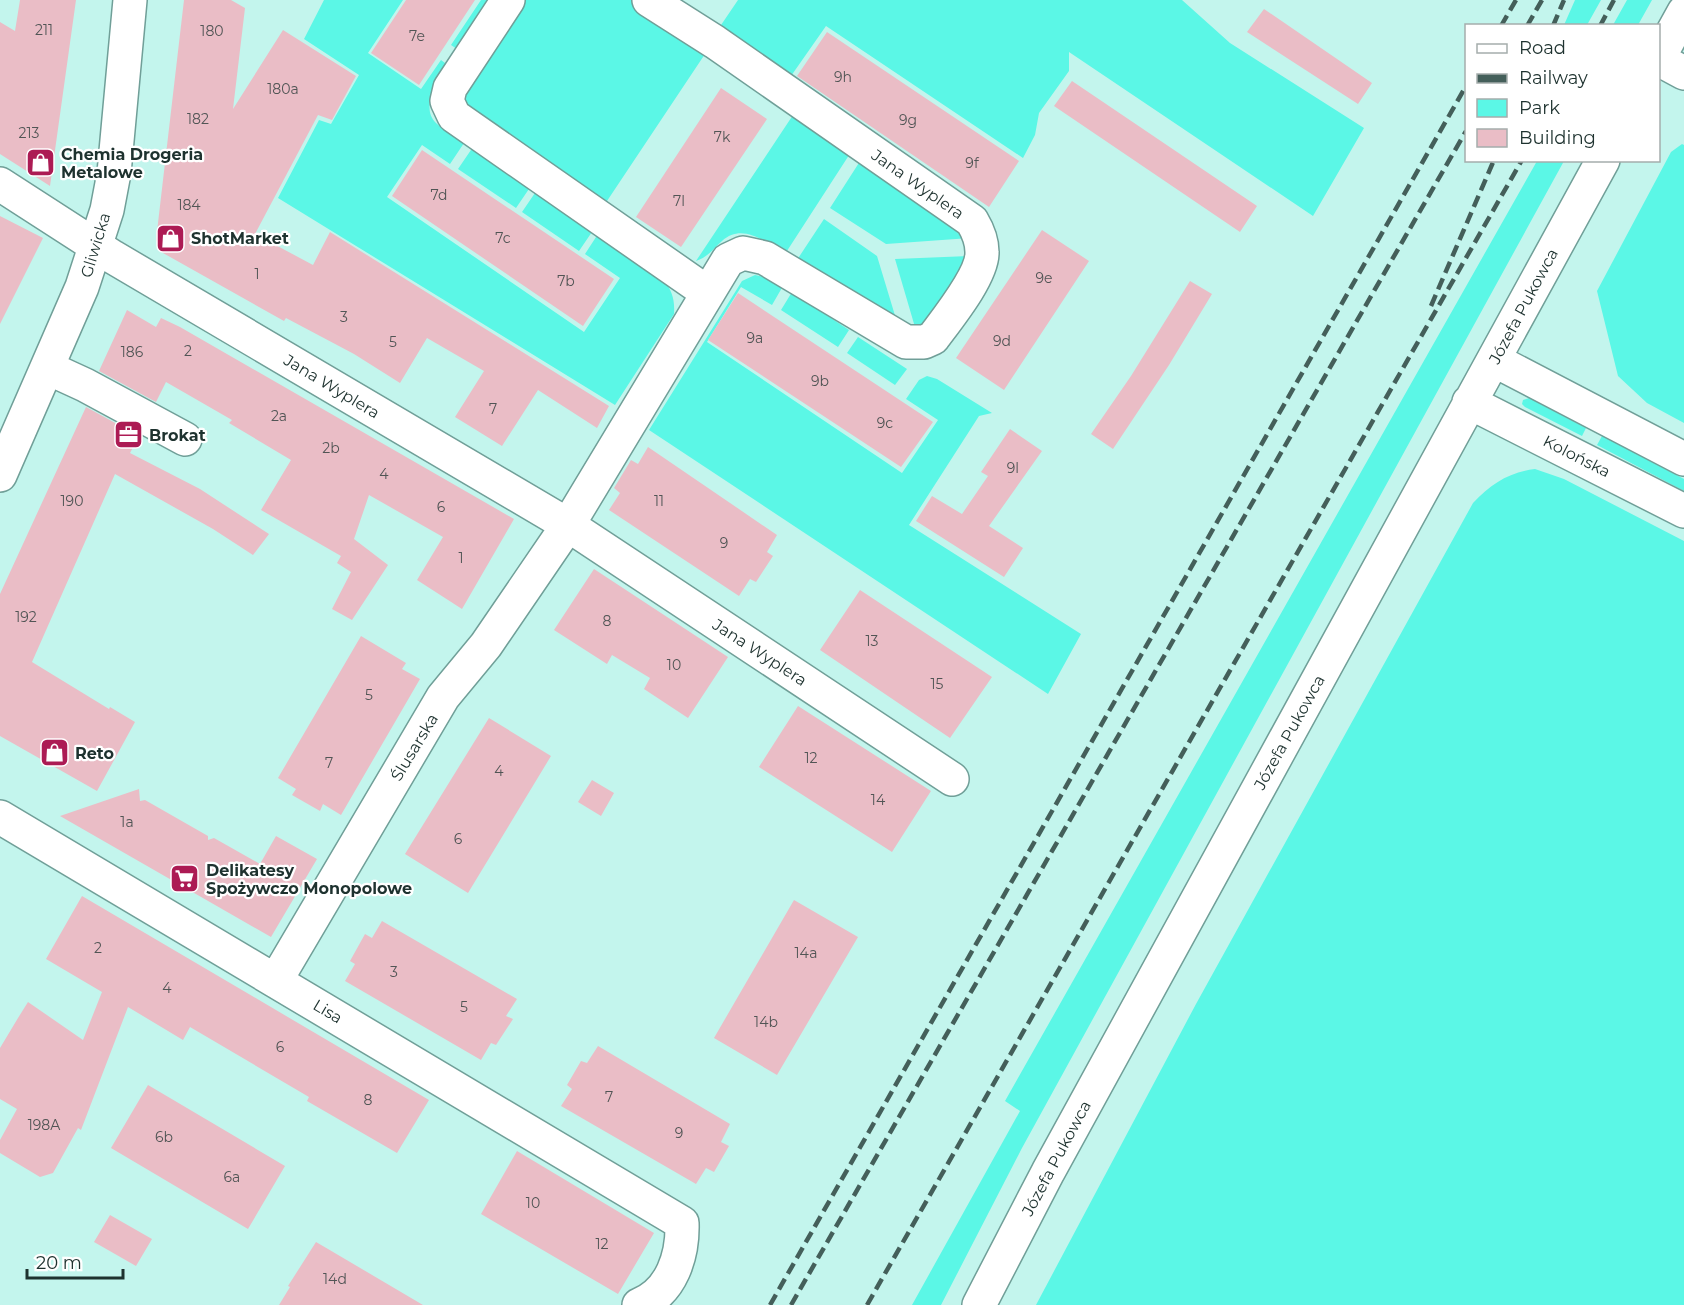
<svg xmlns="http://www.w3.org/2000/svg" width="1684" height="1305" viewBox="0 0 1684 1305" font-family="Montserrat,sans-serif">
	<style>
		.green { fill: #5bf7e6 }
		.building { fill: #eabdc6 }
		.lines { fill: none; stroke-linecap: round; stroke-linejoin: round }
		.minor-casing { stroke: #709f98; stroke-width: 36 }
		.minor { stroke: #fff; stroke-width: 33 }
		.rail { stroke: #445f5a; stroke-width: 4.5; stroke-dasharray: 12 6; stroke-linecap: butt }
		.labels { text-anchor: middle; stroke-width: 4.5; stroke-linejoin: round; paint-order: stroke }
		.number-label { font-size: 14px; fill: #515555 }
		.poi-label { font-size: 16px; font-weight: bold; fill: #1e322f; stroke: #fff; text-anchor: start }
		.street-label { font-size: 16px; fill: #1e322f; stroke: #fff }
	</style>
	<rect width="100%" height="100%" fill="#c3f5ed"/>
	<path class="green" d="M324,0H403L368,53L421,89L441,60L449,66C440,81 419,106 436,123C444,131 455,136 464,143L450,164L422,145L387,197L584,332L620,278L585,254L598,234L663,279C672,290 675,300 674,314L615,405L278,198L319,120L331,124L359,75L304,39Z
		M481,0H491L457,49L451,45Z
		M517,0H633L709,48L603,207L462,104L464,83Z
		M738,0H1182L1230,43L1364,128L1313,216L1069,52V71L1039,113L1035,135L1023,158L826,26L791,76L719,28Z
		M1575,0H1601L1587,25H1564Z
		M1627,0H1652L1638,25H1613Z
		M797,109L853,149L785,254C767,243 743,222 722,241C713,249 708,257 696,261Z
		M1682,144L1684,145V423L1647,403L1618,376L1597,291L1671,152Z
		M473,147L531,186L516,208L458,169Z
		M864,155L970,238L886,244L830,208Z
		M1537,161H1564L1022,1148L941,1305H912L1020,1111L1005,1101Z
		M537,190L594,229L579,251L522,212Z
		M824,219L877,256L900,332L793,266Z
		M969,256V264L917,334L895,259Z
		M755,275L768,278L783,286L772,305L741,287L707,342L902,473L938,420L906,399L919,380L927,376L937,379L992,413L979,416L909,525L1081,634L1048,694L649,430L742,281Z
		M792,292L849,330L838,347L781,310Z
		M858,337L907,369L895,385L847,353Z
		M1529,398L1586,428L1582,436L1525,407L1522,404L1523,400Z
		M1602,436L1684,479V491L1597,445Z
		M1535,469L1564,479L1684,541V1305H1036L1196,1004L1473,503C1491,484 1509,472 1535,469Z"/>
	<path class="building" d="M20,0H76L50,186L0,154V22L15,31Z
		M184,0H231L245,8L233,109L283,30L356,76L332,120L318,115L255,234L313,265L330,232L609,406L597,428L538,390L502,446L455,417L484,371L427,338L400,383L354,354L286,318L284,321L163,253L156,240Z
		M406,0H475L419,85L371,53Z
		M1264,9L1372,83L1358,104L1247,32Z
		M827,32L1019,161L989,207L797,76Z
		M1072,81L1257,206L1240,232L1054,106Z
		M721,88L767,119L681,247L636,217Z
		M422,150L614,279L583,326L392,196Z
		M0,216L43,238L0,324Z
		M1042,230L1089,261L1004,390L956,358Z
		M1190,281L1212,294L1169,365L1113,449L1091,434L1131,376Z
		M738,293L933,422L901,467L708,340Z
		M127,310L156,327L161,318L180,327L514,519L462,609L417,580L443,537L369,495L354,539L388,565L352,620L332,609L351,572L337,563L341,556L261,510L291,460L229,423L232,420L166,382L156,402L99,371Z
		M86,407L139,436L130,453L200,489L269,534L253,555L213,529L115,474L32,662L109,709L110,707L135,722L97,791L0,736V594Z
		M1010,429L1042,451L989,526L1023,548L1004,577L916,521L932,496L962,514L988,476L981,472Z
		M648,447L777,535L767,552L773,556L756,582L750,579L739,596L609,510L620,493L614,488L631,460L638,464Z
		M594,569L728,657L688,718L644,689L650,678L612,655L607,664L554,630Z
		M860,590L992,677L950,738L820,650Z
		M361,636L406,663L402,669L420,679L341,815L323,804L320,811L292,795L296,789L278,778Z
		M798,706L931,791L892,852L759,767Z
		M489,718L551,756L468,893L405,854Z
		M592,780L614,793L601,816L578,802Z
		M139,789L140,801L145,800L208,836V840L214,838L260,864L276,836L317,859L271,937L60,816Z
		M82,896L429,1100L397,1153L307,1101L309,1097L190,1027L183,1040L128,1007L81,1130L78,1128L53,1173L40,1177L0,1153V1140L17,1109L0,1099V1048L18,1018L28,1002L83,1040L102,992L46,959Z
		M794,900L858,937L777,1075L714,1038Z
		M382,921L517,999L506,1016L513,1019L496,1045L491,1043L481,1060L345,981L355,964L350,961L365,934L372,938Z
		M598,1046L730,1124L721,1142L729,1146L714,1172L706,1168L696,1184L561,1106L572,1089L567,1085L581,1061L587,1063Z
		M148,1085L285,1166L248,1229L111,1148Z
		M517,1151L654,1233L618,1294L481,1214Z
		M110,1215L152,1239L136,1266L94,1242Z
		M316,1242L328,1249L423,1305H279L290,1287L288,1286Z"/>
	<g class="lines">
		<defs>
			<path id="minor" d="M508,0L450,88L447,101L454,116L708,293
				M1658,59L1684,12
				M1658,59L1684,73
				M0,184L113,257L568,525L952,779
				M1494,360L1684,459
				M48,368L85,385L185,439
				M1469,402L1684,511
				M0,475L82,287L107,210L114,173L130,0
				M0,817L682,1223C683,1255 672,1292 639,1305
				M276,980L443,697L486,645L568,525L728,260L743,253L765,258L906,342H924L933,338C947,319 983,275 982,252C982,240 978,231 972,221L715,42L649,0
				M979,1305L1048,1172L1603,160"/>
		</defs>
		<use href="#minor" class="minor-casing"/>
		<use href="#minor" class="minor"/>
		<path class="rail" d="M1501,26L1516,0
			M1527,26L1542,0
			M1553,26L1564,0
			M1600,26L1614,0
			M1431,306L1494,160
			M770,1305L1466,86
			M791,1305L1466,131
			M867,1305L1522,160"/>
	</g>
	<defs>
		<symbol id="shop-square" viewBox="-11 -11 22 22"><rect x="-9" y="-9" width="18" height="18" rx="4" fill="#ac1b54" stroke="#fff"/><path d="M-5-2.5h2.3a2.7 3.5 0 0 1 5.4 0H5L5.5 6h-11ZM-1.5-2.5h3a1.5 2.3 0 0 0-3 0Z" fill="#fff"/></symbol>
		<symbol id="office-square" viewBox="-11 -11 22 22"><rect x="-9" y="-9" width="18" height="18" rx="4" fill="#ac1b54" stroke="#fff"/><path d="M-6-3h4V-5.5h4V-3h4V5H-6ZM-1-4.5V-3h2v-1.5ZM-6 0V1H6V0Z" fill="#fff"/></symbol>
		<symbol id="supermarket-square" viewBox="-11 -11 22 22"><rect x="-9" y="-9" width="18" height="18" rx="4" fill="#ac1b54" stroke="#fff"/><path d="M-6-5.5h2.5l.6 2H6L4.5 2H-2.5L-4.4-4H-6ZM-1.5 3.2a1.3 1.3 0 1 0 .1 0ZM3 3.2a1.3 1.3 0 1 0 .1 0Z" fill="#fff"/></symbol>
	</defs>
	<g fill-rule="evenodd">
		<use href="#shop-square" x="24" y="146" width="33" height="33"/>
		<use href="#shop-square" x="154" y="222" width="33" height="33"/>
		<use href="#office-square" x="112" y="418" width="33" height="33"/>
		<use href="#shop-square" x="38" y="736" width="33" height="33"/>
		<use href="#supermarket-square" x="168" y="862" width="33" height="33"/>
	</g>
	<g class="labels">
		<g class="number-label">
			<text x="44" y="35">211</text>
			<text x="212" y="36">180</text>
			<text x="417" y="41">7e</text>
			<text x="843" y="82">9h</text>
			<text x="283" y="94">180a</text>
			<text x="198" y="124">182</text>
			<text x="908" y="125">9g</text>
			<text x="29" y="138">213</text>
			<text x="722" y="142">7k</text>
			<text x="972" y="168">9f</text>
			<text x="439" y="200">7d</text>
			<text x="679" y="206">7l</text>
			<text x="189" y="210">184</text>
			<text x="503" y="243">7c</text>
			<text x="257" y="279">1</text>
			<text x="1044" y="283">9e</text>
			<text x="566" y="286">7b</text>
			<text x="344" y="322">3</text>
			<text x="755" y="343">9a</text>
			<text x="1002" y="346">9d</text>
			<text x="393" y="347">5</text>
			<text x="188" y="356">2</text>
			<text x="132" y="357">186</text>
			<text x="820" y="386">9b</text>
			<text x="493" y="414">7</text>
			<text x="279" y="421">2a</text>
			<text x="885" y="428">9c</text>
			<text x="331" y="453">2b</text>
			<text x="1013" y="473">9l</text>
			<text x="384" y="479">4</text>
			<text x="72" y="506">190</text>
			<text x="659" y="506">11</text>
			<text x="441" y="512">6</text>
			<text x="724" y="548">9</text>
			<text x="461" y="563">1</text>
			<text x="26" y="622">192</text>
			<text x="607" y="626">8</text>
			<text x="872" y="646">13</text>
			<text x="674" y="670">10</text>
			<text x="937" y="689">15</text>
			<text x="369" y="700">5</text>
			<text x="811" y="763">12</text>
			<text x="329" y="768">7</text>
			<text x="499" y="776">4</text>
			<text x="878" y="805">14</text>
			<text x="127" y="827">1a</text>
			<text x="458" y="844">6</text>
			<text x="98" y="953">2</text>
			<text x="806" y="958">14a</text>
			<text x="394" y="977">3</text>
			<text x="167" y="993">4</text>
			<text x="464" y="1012">5</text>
			<text x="766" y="1027">14b</text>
			<text x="280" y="1052">6</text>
			<text x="609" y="1102">7</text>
			<text x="368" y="1105">8</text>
			<text x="44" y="1130">198A</text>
			<text x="679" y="1138">9</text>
			<text x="164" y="1142">6b</text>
			<text x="232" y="1182">6a</text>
			<text x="533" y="1208">10</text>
			<text x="602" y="1249">12</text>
			<text x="335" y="1284">14d</text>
		</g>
		<g class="poi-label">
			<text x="61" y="160">Chemia Drogeria<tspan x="61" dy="18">Metalowe</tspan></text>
			<text x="191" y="244">ShotMarket</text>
			<text x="149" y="441">Brokat</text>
			<text x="75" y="759">Reto</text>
			<text x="206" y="876">Delikatesy<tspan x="206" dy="18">Spożywczo Monopolowe</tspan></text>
		</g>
		<g class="street-label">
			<text transform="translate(918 184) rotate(35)" y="6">Jana Wyplera</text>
			<text transform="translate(95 245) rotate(-73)" y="6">Gliwicka</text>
			<text transform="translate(1523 306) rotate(-62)" y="6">Józefa Pukowca</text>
			<text transform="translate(332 386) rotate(31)" y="6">Jana Wyplera</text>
			<text transform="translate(1577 456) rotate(27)" y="6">Kolońska</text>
			<text transform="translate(760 652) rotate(33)" y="6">Jana Wyplera</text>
			<text transform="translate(1289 732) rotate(-61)" y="6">Józefa Pukowca</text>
			<text transform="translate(414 747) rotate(-59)" y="6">Ślusarska</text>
			<text transform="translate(328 1011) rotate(31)" y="6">Lisa</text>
			<text transform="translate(1056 1158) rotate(-62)" y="6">Józefa Pukowca</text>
		</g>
	</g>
	<rect x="1465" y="24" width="195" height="138" fill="#ffffff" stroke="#a5adac" stroke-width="1.5"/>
	<rect x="1477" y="44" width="30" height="9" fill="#ffffff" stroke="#a5adac" stroke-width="1.5"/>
	<text x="1519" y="54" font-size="18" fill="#1e322f">Road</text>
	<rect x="1477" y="74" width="30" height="9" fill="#445f5a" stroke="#a5adac" stroke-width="1.5"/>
	<text x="1519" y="84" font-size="18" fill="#1e322f">Railway</text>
	<rect x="1477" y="99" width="30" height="18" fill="#5bf7e6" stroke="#a5adac" stroke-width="1.5"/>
	<text x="1519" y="114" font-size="18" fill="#1e322f">Park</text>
	<rect x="1477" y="129" width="30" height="18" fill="#eabdc6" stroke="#a5adac" stroke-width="1.5"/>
	<text x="1519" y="144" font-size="18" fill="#1e322f">Building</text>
	<path d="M27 1269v9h96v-9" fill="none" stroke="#1e322f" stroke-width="3"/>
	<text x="36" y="1269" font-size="18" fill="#1e322f" stroke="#ffffff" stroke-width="4.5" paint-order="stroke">20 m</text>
</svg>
